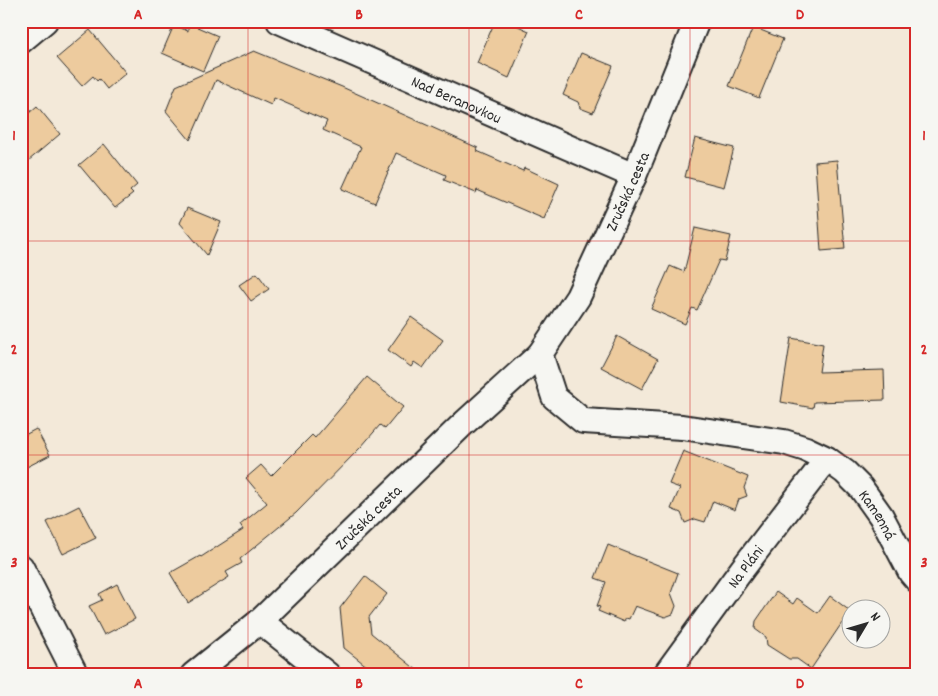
<svg xmlns="http://www.w3.org/2000/svg" width="938" height="696" viewBox="0 0 938 696" font-family="Dekko,sans-serif">
	<style>
		.building { fill: #edcb9e; stroke: #2b2b2b }
		.lines { fill: none; stroke-linecap: round; stroke-linejoin: round }
		.street-casing { stroke: #2b2b2b; stroke-width: 28 }
		.street { stroke: #f6f6f2; stroke-width: 24 }
		.grid { fill: none; stroke: #d62828; stroke-width: 1; stroke-opacity: 0.55 }
		.labels { text-anchor: middle; stroke-width: 4; stroke-linejoin: round; paint-order: stroke }
		.street-label { font-size: 16px; fill: #2b2b2b; stroke: #f6f6f2 }
		.neatline { fill: none; stroke: #d62828; stroke-width: 2 }
		.grid-label { font-size: 16px; text-anchor: middle; font-weight: bold; fill: #d62828 }
	</style>
	<rect width="100%" height="100%" fill="#f3e9d9"/>
	<filter id="ink" filterUnits="userSpaceOnUse"><feTurbulence type="fractalNoise" baseFrequency=".02" numOctaves="2"/><feDisplacementMap in="SourceGraphic" scale="10" xChannelSelector="R" yChannelSelector="G"/><feConvolveMatrix kernelMatrix="1 2 1 2 8 2 1 2 1" color-interpolation-filters="sRGB"/></filter>
	<g filter="url(#ink)">
		<path class="building" d="M495,21H507L529,31L509,78L477,63Z
			M188,23L218,36L203,71L162,53L174,25L188,31Z
			M753,27L783,39L759,98L729,86Z
			M90,30L126,73L107,89L99,79L97,81L93,76L82,86L57,58Z
			M254,51L342,87L478,148L477,151L523,171L524,168L529,170L559,184L544,219L477,190L476,193L444,180L446,175L396,153L375,203L342,189L361,147L323,130L327,121L274,98L271,105L216,80L190,140L166,111L176,86Z
			M581,53L613,66L593,113L580,108L578,102L563,95Z
			M37,106L60,134L21,167V120Z
			M695,138L734,148L724,187L685,177Z
			M104,144L137,185L130,191L133,194L115,208L79,165Z
			M837,160L845,249L821,251L815,162Z
			M187,208L221,222L207,255L180,223Z
			M695,228L731,236L725,261L719,260L697,310L692,308L685,324L651,309L670,266L684,272Z
			M257,273L269,289L251,301L239,285Z
			M411,317L443,340L423,368L414,362L411,367L388,350Z
			M617,336L658,359L642,389L601,367Z
			M791,338L823,344L819,372L884,370L885,400L814,402L813,408L781,402Z
			M367,377L403,407L385,429L380,425L361,447L296,513L240,559L242,563L226,572L229,577L188,603L170,573L200,556L201,557L243,530L240,525L267,503L246,478L261,465L271,476L312,435L315,438Z
			M36,429L50,455L21,470V437Z
			M683,451L748,477L744,488L747,496L739,499L735,510L713,501L705,522L695,519L685,523L681,513L671,509L680,488L669,484Z
			M79,506L96,538L63,554L47,522Z
			M608,545L678,573L671,593L676,606L673,614L665,617L635,606L629,619L626,618L624,622L598,611L600,607L597,606L606,582L595,578Z
			M365,576L387,594L369,617L371,633L423,675H378L344,648L340,608Z
			M117,584L135,619L104,635L89,606L102,600L99,594Z
			M776,592L793,604L797,598L818,613L830,596L850,611L811,669L797,659H789L767,645L766,637L755,629L756,621Z"/>
		<g class="lines">
			<defs>
				<g id="street">
					<path id="s1" d="M279,21L634,176"/>
					<path d="M21,41L45,21"/>
					<path id="s2" d="M540,354L554,397L583,421L682,427L784,442L806,449L827,459L845,472L861,488L881,516L911,573L917,580"/>
					<path d="M21,567L76,675"/>
					<path d="M260,621L328,675"/>
					<path id="s3" d="M193,675L260,621L462,425L540,354L578,297L634,176L697,21"/>
					<path id="s4" d="M665,675L743,568L827,459"/>
				</g>
			</defs>
			<use href="#street" class="street-casing"/>
			<use href="#street" class="street"/>
		</g>
	</g>
	<path class="grid" d="M248,21V675M469,21V675M690,21V675M21,241H917M21,455H917"/>
	<g class="labels">
		<g class="street-label">
			<text dy="6" stroke="none"><textPath href="#s1" startOffset="194">Nad Beranovkou</textPath></text>
			<text dy="6" stroke="none"><textPath href="#s3" startOffset="658">Zručská cesta</textPath></text>
			<text dy="6" stroke="none"><textPath href="#s2" startOffset="408">Kamenná</textPath></text>
			<text dy="6" stroke="none"><textPath href="#s3" startOffset="236">Zručská cesta</textPath></text>
			<text dy="6" stroke="none"><textPath href="#s4" startOffset="135">Na Pláni</textPath></text>
		</g>
	</g>
	<rect width="938" height="696" fill="none" stroke="#f6f6f2" stroke-width="55"/>
	<g transform="translate(866 624) rotate(52)"><circle r="24" fill="#f6f6f2" stroke="#a5a5a2"/>
	<path d="M0-4L9 19L0 12L-9 19Z" fill="#2b2b2b"/>
	<text y="-8" font-size="14" font-weight="bold" text-anchor="middle" fill="#2b2b2b">N</text>
	</g>
	<rect x="28" y="28" width="882" height="640" class="neatline"/>
	<g class="grid-label">
		<text x="138" y="19">A</text>
		<text x="359" y="19">B</text>
		<text x="579" y="19">C</text>
		<text x="800" y="19">D</text>
		<text x="14" y="140">1</text>
		<text x="924" y="140">1</text>
		<text x="14" y="354">2</text>
		<text x="924" y="354">2</text>
		<text x="14" y="567">3</text>
		<text x="924" y="567">3</text>
		<text x="138" y="688">A</text>
		<text x="359" y="688">B</text>
		<text x="579" y="688">C</text>
		<text x="800" y="688">D</text>
	</g>
</svg>
